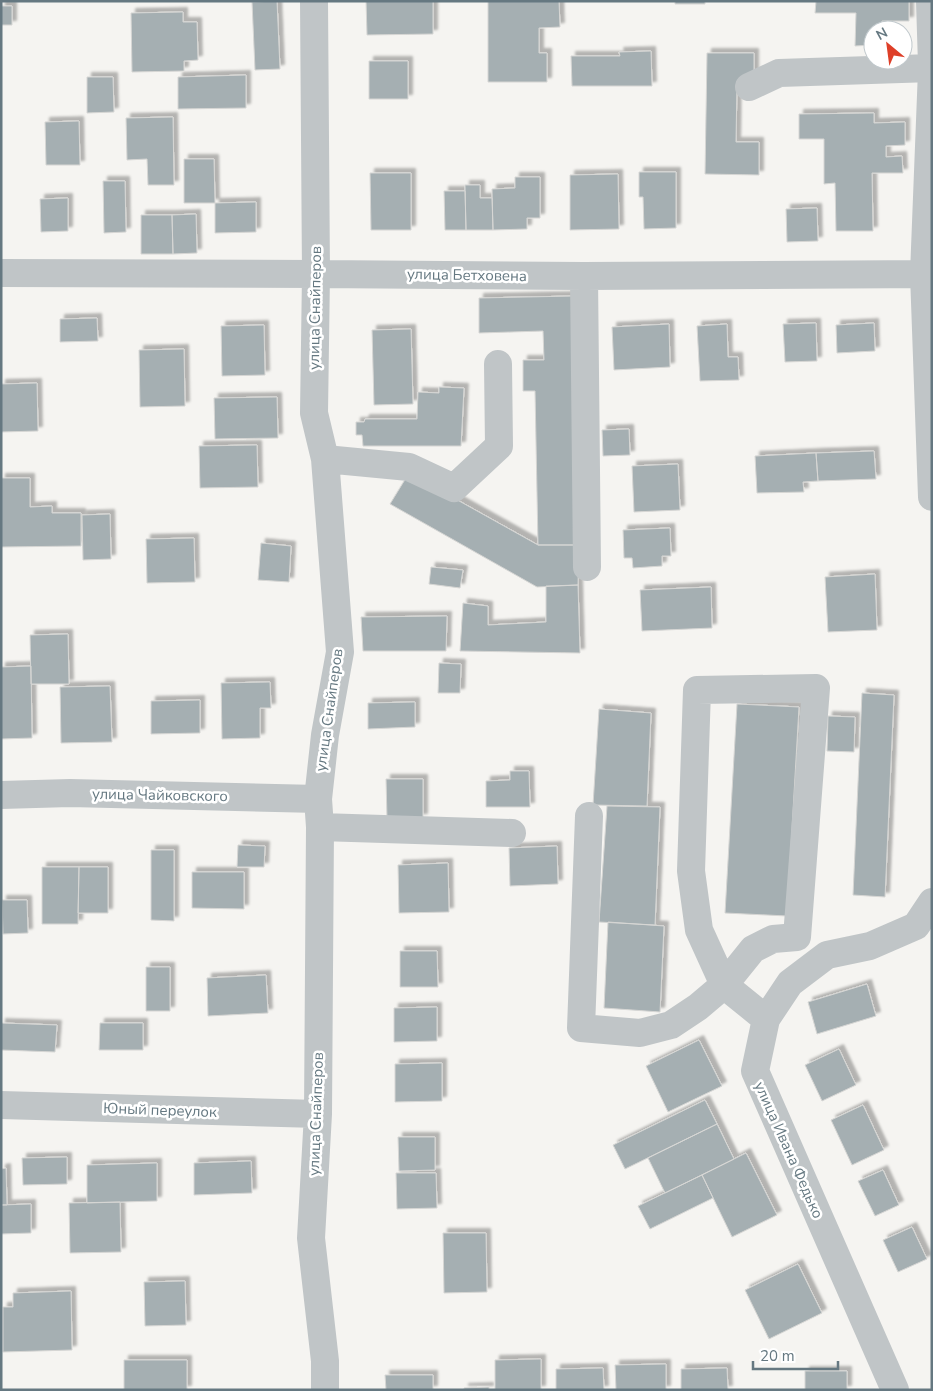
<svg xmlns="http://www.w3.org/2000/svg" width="933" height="1391" viewBox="0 0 933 1391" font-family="'Nunito Sans',sans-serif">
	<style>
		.building { fill: #a5afb2; stroke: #d6d6d4; filter: url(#shadow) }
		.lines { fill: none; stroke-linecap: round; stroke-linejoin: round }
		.minor { stroke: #c0c5c7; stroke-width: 28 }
		.labels { text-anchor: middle; stroke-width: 5; stroke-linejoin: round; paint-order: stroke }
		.street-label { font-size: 15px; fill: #657881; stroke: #fff }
	</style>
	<defs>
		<filter id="shadow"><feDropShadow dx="4.5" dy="-4.5" stdDeviation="1" flood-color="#0004"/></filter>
	</defs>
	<rect width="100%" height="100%" fill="#f5f4f1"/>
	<path class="building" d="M277,1L280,69L255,70L252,2Z
		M366,1H433V34L367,35Z
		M488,1H559L560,27L539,28V53H547V82H488Z
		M675,1H705V4H675Z
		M816,1H909V21H882V30H873V45L855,46L856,13H815Z
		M1,6H12V25H1Z
		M183,12V22H197L198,60L184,61V71L132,72L131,13Z
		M651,51L652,86H572L571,56H620L619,52Z
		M707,53H754V81H737L736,142H759V175L705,174Z
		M369,61H408V99H369Z
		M246,75V108L178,109V77Z
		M87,77H113L114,112L87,113Z
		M874,113V123L905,122V145L886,146V157L902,156L903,173H872L873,231H836L835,183L824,184V139H799V114Z
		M173,117L174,185H148L147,159L127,160L126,118Z
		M79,121L80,165H46L45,122Z
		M184,159H214L215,203H184Z
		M639,172H676V228L644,229L643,197H639Z
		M370,173H411V230H371Z
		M618,174L619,229L570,230V175Z
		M515,177H540V218H527V229L493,230L492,189L515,188Z
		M103,181H125L126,232L104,233Z
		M465,185H480V198H492L493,230H466Z
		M444,191H465L466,230H445Z
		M68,198V231L41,232L40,199Z
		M256,202V232L215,233V203Z
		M817,208L818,241L787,242L786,209Z
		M196,214L197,253L173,254L172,215Z
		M141,215H172L173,254H141Z
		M575,296L579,545H538L535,391H523V360H544L543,331L479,333V298Z
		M97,318L98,341L60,342V319Z
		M816,323L817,361L785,362L783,324Z
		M874,323L875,351L837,353L836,325Z
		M669,324L670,367L614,370L612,327Z
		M727,324L728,357H738L739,380L700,381L697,326Z
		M264,325L265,375L222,376L221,326Z
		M411,329L413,404L374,405L372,330Z
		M184,349L185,406L140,407L139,350Z
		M37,383L38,431L1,432V384Z
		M439,387L464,388L461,446H363L362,435H356V422H364L365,419H417L418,392L439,393Z
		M277,397L278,438L215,439L214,398Z
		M629,429L630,455L603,456L602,430Z
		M257,445L258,487L200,488L199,446Z
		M874,451L876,479L818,481L816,453Z
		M816,453L818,481L803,482L804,492L757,493L755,456Z
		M678,464L680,510L634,512L632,466Z
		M409,473L538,545H579L578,585L537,587L390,504Z
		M1,478H30V507L52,506V513H81V546L1,547Z
		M110,514L111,559L83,560L82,515Z
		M670,528L671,556H662V566L633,568L632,558H624L623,530Z
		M194,538L195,582L147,583L146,539Z
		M261,543L291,546L289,582L258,580Z
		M431,567L463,570L460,588L429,584Z
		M875,574L877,630L828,632L825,577Z
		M578,585L580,653L460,651L463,603L488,606V625L546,622V586Z
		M711,587L712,628L642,631L640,590Z
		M447,616L446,651H363L361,617Z
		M68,634L69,684H31L30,635Z
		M439,663L461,664L460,693H438Z
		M31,666L32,738L1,739V667Z
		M270,682L271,708H260V738L222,739L221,683Z
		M110,686L112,742L61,743L60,687Z
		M862,693L894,695L885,897L853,895Z
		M200,700V733L151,734V701Z
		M415,702V727L368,729V703Z
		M737,704L799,707L787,916L725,913Z
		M599,709L651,713L647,806L593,805Z
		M828,716L855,717L854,752L827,751Z
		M510,771H529L530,807H486V781L510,780Z
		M386,779H423V818L387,819Z
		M607,806L660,807L655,925L599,922Z
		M238,845L265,846L264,867H237Z
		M557,846L558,884L510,886L509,848Z
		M151,850H174V921L151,920Z
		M448,863L449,912L399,913L398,865Z
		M42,867H79L78,924H42Z
		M79,867H108V913H78Z
		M192,872H244V909L192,908Z
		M2,900H27L28,933L3,934Z
		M608,922L664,926L660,1012L604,1008Z
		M400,951H437L438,987H400Z
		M146,967H170V1011H146Z
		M266,975L268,1013L208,1016L207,978Z
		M867,984L876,1016L817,1034L808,1002Z
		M437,1007V1041L394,1042V1008Z
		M1,1023L57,1025L55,1052L1,1050Z
		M100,1023H143V1050H99Z
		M699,1040L722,1086L668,1112L646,1066Z
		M839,1049L856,1085L822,1101L805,1065Z
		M442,1063V1101L395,1102V1064Z
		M705,1100L717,1124L625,1169L613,1145Z
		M863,1105L884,1150L852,1165L831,1120Z
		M717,1124L734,1159L665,1193L648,1158Z
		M398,1137H435V1170L399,1171Z
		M746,1153L777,1215L732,1237L702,1175Z
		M67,1157V1184L23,1185L22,1158Z
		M251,1161L252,1193L194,1195V1163Z
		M157,1163V1201L87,1203V1165Z
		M6,1168L7,1205H1V1169Z
		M883,1170L899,1205L875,1216L858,1181Z
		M396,1173H436L437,1208L397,1209Z
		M702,1175L713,1198L650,1229L638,1206Z
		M120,1202L121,1252L70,1253L69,1203Z
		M31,1204V1233L1,1234V1205Z
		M912,1227L927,1259L898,1272L883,1240Z
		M443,1233H486L487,1292L444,1293Z
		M798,1264L822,1313L769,1339L745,1290Z
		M185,1281L186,1325L145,1326L144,1282Z
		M71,1291L72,1350L3,1352V1307H13V1293Z
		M541,1359V1390H495V1360Z
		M124,1360H187V1390H124Z
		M666,1364V1390H616L615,1365Z
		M603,1368L604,1390H556V1369Z
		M727,1368L728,1390H681V1369Z
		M805,1371H847V1390H805Z
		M385,1375H433V1390H386Z
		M489,1387V1390H464V1388Z"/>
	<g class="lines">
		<path class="minor" d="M314,1L316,274L314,413L325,459L340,652L325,735L318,799L320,827L318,1114L311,1238L325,1361V1390
			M930,1L932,65
			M932,70L924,274L932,497
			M749,87L779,73L932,68
			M1,273L316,274L584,276L932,274
			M584,276L587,567
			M325,459L409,467L454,488L499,446L498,364
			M1,795L70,793L318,799
			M589,816L581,1028L640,1033L671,1025L698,1007L724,985L753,949L773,939L797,937L816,688L697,690L691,871L699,930L724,985L766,1019
			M320,827L512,833
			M1,1105L318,1114
			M895,1390L755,1071L766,1019L790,983L827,955L870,946L916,926L932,902"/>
	</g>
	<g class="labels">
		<g class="street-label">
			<text transform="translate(467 275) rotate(1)" y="5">улица Бетховена</text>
			<text transform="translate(315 308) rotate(-89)" y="5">улица Снайперов</text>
			<text transform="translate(329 710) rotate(-82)" y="5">улица Снайперов</text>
			<text transform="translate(160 795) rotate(1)" y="5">улица Чайковского</text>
			<text transform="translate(160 1110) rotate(2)" y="5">Юный переулок</text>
			<text transform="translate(316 1114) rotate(-88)" y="5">улица Снайперов</text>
			<text transform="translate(789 1150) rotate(66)" y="5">улица Ивана Федько</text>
		</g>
	</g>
	<rect width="933" height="1391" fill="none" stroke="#657881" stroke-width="5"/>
	<g transform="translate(888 45) rotate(331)"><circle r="24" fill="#ffffff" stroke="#c1c9cd"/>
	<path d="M0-4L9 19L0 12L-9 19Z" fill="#de3f28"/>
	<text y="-8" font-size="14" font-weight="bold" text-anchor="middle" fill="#657881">N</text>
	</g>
	<path d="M753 1361v8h85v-8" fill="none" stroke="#657881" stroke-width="2.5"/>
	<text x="760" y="1361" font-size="15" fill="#657881" stroke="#ffffff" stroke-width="4" paint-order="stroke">20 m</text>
</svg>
